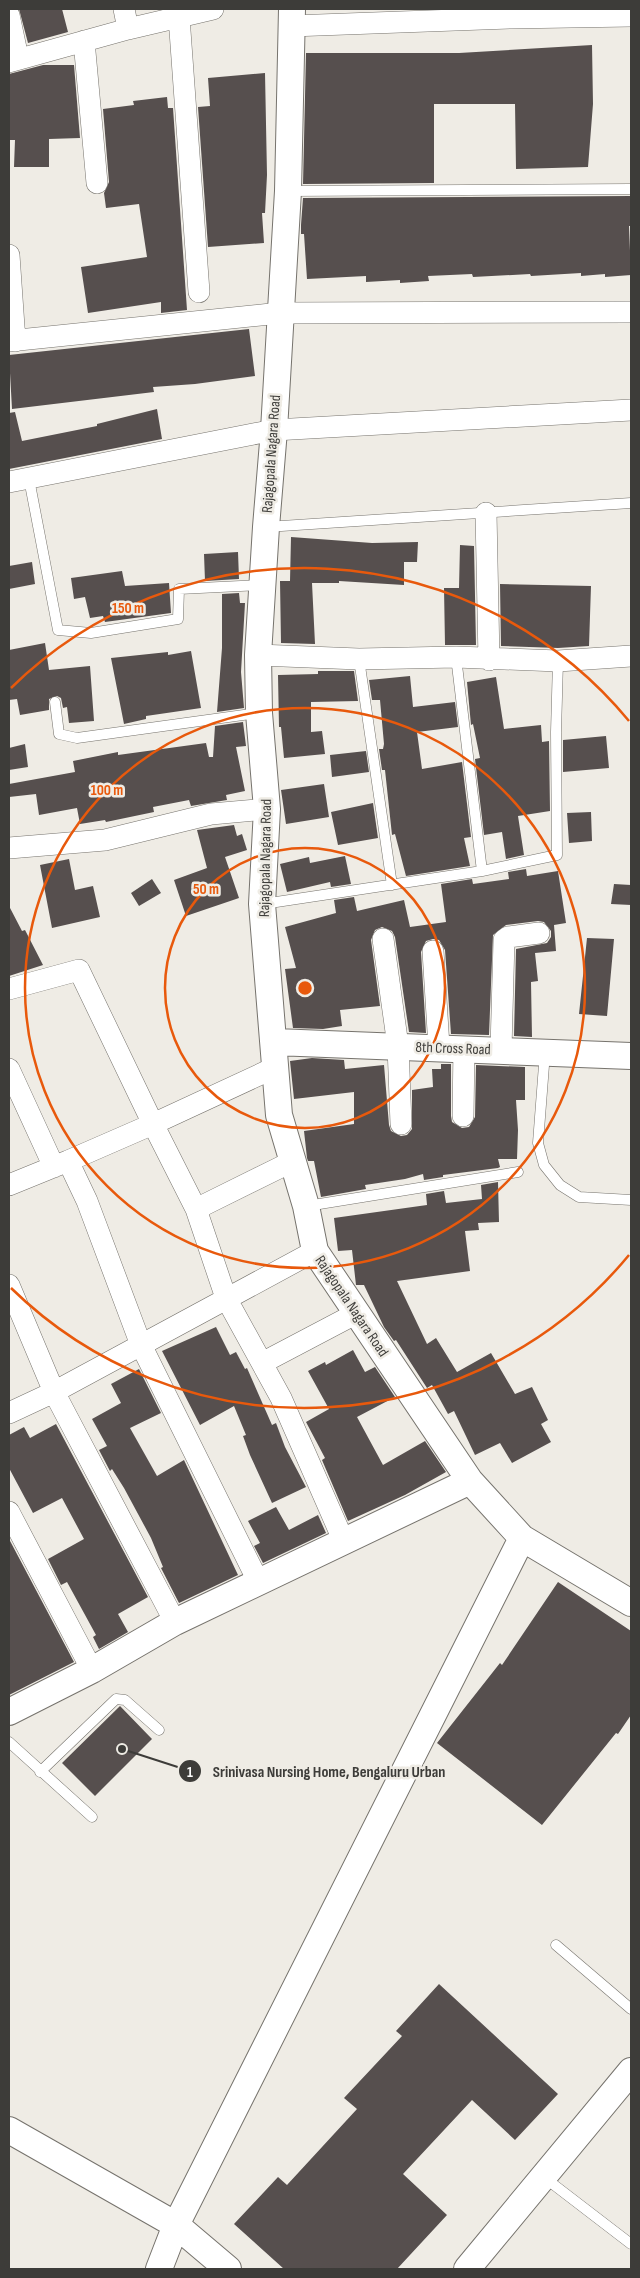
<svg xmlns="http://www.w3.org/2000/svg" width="640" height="2278" viewBox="0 0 640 2278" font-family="'Sofia Sans Condensed',sans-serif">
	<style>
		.building { fill: #564f4e }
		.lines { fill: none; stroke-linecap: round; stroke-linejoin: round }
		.service-casing { stroke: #76736d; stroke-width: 11 }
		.minor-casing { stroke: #76736d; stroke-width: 22 }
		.tertiary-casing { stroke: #76736d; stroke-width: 28 }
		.service { stroke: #fff; stroke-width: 10 }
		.minor { stroke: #fff; stroke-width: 21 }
		.tertiary { stroke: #fff; stroke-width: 26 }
		.ring { fill: none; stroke: #e8590c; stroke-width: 2.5 }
		.labels { text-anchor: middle; stroke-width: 5; stroke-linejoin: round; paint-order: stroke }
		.street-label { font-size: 15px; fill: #3d3c39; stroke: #efece5 }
		.centre { fill: #e8590c; stroke: #efece5; stroke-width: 2.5 }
		.ring-label { font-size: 15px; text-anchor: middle; font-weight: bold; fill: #e8590c; stroke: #efece5; stroke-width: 5; stroke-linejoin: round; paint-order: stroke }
		.leader { fill: none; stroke: #3d3c39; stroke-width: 2 }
		.callout-dot { fill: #3d3c39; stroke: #efece5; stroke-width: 2 }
		.mark-label { font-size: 15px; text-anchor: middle; font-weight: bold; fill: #fff }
		.callout-label { font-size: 16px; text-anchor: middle; font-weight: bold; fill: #3d3c39; stroke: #efece5; stroke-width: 5; stroke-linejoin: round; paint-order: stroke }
	</style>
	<rect width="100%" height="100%" fill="#efece5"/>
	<path class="building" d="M19,9H62L68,32L28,43Z
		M592,45L593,104L588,167L516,169L515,104H434V183L303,184L306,53H459Z
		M43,65H74L80,138L49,139V167H14L15,140H10L9,74Z
		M265,73L267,175L265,213H262L264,243L208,247L198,107L210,106L208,78Z
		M167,97L168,108H173L187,310L161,313V302L88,313L81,267L147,257L139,204L106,208L104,193L109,182L103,109L134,105L133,101Z
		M631,196V226H629L631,275L605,277V274L581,276V273L531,276L530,274L473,277L472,274L428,276L429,281L400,283V280L366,282V276L307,279L304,234H301V225L303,198Z
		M249,329L255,376L195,384L153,387L154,392L12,409L9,355Z
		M157,409L162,439L9,469V413L15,412L22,441L97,426V424Z
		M291,537L372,543L418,542L417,562H404V585L339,581V583H312L315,644L281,643L280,581H290Z
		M460,545L474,546L476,645H445L444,588H459Z
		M238,552L239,579L205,581L204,554Z
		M32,562L35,584L9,589V566Z
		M122,571L125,586L169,583L171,613L105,622L103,616L90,618L85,597L74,599L71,578Z
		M500,584L591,586L589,646L558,648L501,646Z
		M239,593L240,603H245L241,672L244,708L217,712L222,648V594Z
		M45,643L49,670L90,666L94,721L69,723L67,707L63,708L61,698L57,696L49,699V710L20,715L17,699L9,700V650Z
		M191,651L201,708L146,716V719L124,724L111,658L168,652V655Z
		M318,671H354L358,701L311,702V732L322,731L325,754L284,758L281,727H279L278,675L318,674Z
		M410,676L413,707L455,702L458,727L417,732L422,769L462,762L471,837L464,838L470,866L406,876L395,834L392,835L385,770H382L379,749H383L384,744L380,700H372L369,680Z
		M496,677L504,729L541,725L542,742L549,741L550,811L518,816L524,855L506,859L502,832L484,835L475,759L480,758L473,724L471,725L467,682Z
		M243,722L246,746L236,747L245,791L226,795L227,800L191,806L189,800L153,807L154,812L106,822L105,820L80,824L77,808L39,815L36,794L9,797V784L75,772L73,761L118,752V755L206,743L209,757H213L215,726Z
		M606,736L609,768L563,772V740Z
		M25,744L28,767L9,770V748Z
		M366,751L369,772L332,777L330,755Z
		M324,784L329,817L286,824L281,790Z
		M373,803L378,838L338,845L331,812Z
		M591,812L592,841L569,843L567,813Z
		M234,825L237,836L242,834L247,850L225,857L239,898L186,916L174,880L207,868L197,830Z
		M345,856L351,884L331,887L330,882L287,892L280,864L309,857L310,863Z
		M69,859L75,890L93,886L100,917L52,928L40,865Z
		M526,869L527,876L558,871L566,923L554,925L556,951L535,953L538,981L531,982L532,1037L514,1036L516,949L547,943L551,937V931L544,922L538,921L506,925L493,935L489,1035L451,1034L445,950L439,940L433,939L426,941L421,952L426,1033L409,1032L395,937L392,931L382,927L375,930L371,940L380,1006L340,1010L342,1026L323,1029L293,1028L285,969L296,968L285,927L336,913L334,900L354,897L357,911L404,900L410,927L446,922L441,884L472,879L473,884L509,879L508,872Z
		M152,879L161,893L139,906L131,893Z
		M614,884L631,885V905L611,904Z
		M9,906L22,931L25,930L43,965L9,976Z
		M587,938L614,939L607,1016L579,1014Z
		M312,1058L344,1060L345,1069L384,1065L389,1125L391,1131L401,1136L407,1135L412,1129V1090L433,1087L432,1069H441V1064H451V1116L452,1122L462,1128L469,1127L475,1117L476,1065L525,1067V1100H516L518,1130L517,1159H498L500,1167L498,1168L443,1175V1177L424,1180L423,1174L405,1179L365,1185L366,1189L321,1197L314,1161H308L307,1158L304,1131L354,1124V1092L294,1099L290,1061Z
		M498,1182L499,1222L478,1223L479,1230L465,1231L470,1271L397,1281L427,1344L436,1338L457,1372L491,1353L515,1394L532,1387L548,1420L541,1424L551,1442L512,1463L500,1443L475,1455L454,1411L448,1414L432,1385L427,1388L396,1340L394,1341L384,1327L364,1285H356L352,1250L338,1251L334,1218L427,1205L426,1194L444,1191L446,1203L482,1199L481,1185Z
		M216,1327L230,1355L236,1352L245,1369L247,1368L272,1425L276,1423L285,1447L306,1487L272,1503L250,1455L243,1436L246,1435L234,1406L200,1425L162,1351Z
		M353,1350L365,1372L375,1367L395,1397L357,1417L383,1465L425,1441L446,1472L405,1495L348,1521L322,1460L325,1458L306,1422L329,1409L308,1371L325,1362L326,1365Z
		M139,1369L161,1413L130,1428L157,1476L184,1460L238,1575L179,1603L161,1568L163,1567L151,1538L124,1488L112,1469L110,1471L99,1450L107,1446L92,1419L121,1403L111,1384Z
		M56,1424L148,1597L118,1614L128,1632L99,1649L93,1637L96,1635L67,1582L61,1585L48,1559L84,1539L62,1498L33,1513L9,1468V1435L24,1427L30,1438Z
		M276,1507L289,1530L318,1515L326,1533L263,1563L254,1546L260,1543L248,1521Z
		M9,1539L74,1662L9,1695Z
		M558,1582L631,1631V1715L618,1734L616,1733L542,1825L437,1743L500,1663L502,1665Z
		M120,1706L152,1739L95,1796L62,1763Z
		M439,1984L558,2094L515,2140L472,2100L403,2174L447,2215L397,2269H284L234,2224L278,2177L287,2185L357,2109L344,2098L402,2036L396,2031Z"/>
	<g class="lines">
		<defs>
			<path id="service" d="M288,191L631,189
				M29,479L58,630L91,633L178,619L179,589L262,585
				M266,527L631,503
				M359,659L392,885
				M55,702L59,734L77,738L258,713
				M482,871L557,855L556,732L558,661
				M263,904L482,871L456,657
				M545,1052L538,1143L544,1165L560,1185L579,1197L631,1200
				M307,1206L518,1172
				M9,1742L92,1817
				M40,1772L116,1699L125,1700L159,1730
				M556,1945L631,2009
				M545,2178L631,2244"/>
			<path id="minor" d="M124,9L128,29
				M9,15L18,58
				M179,17L199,292
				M291,26L511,18L631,16
				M84,41L97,183
				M9,62L128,29L213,9
				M9,255L15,341
				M9,341L280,313L631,312
				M9,482L274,430L631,410
				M486,513L489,660
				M258,655L359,659L456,657L558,661L631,656
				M9,848L105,840L211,814L267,809
				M383,939L398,1046L401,1124
				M433,951L439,1047
				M9,989L79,970L153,1124L68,1161L87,1201L141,1345L259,1583
				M501,1049L504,940L508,937L539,933
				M276,1067L153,1124L196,1209L226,1298L281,1398L344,1542
				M9,1069L54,1167
				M463,1116L464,1048
				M9,1185L68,1161
				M196,1209L293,1161
				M9,1285L54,1392L175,1622
				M262,1363L357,1313
				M9,1413L54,1392L315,1251
				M9,1512L92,1670"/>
			<path id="tertiary" d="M292,9L288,191L274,430L266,527L258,655L259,713L267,809L262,904L279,1115L306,1206L315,1251L470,1481L522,1538L631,1603
				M275,1042L631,1056
				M9,1712L92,1670L175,1622L470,1481
				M9,2130L176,2225L228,2269
				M159,2269L176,2225L522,1538
				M467,2269L631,2071"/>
		</defs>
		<use href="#service" class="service-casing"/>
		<use href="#minor" class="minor-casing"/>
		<use href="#tertiary" class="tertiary-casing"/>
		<use href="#service" class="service"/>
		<use href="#minor" class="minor"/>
		<use href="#tertiary" class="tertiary"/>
	</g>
	<g class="ring">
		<circle cx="305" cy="988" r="140"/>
		<circle cx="305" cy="988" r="280"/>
		<path d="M629 1255A420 420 0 0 1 11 1288M11 688A420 420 0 0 1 629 721"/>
	</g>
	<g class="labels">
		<g class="street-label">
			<text transform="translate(271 454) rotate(-86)" y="5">Rajagopala Nagara Road</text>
			<text transform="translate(265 858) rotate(-89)" y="5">Rajagopala Nagara Road</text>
			<text transform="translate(453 1048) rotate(2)" y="5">8th Cross Road</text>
			<text transform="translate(352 1306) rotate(56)" y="5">Rajagopala Nagara Road</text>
		</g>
	</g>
	<circle cx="305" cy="988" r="8" class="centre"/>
	<g class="ring-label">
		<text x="128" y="613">150 m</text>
		<text x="107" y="795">100 m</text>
		<text x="206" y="894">50 m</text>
	</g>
	<path class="leader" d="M122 1749L190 1771"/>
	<g class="callout-dot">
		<circle cx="122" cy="1749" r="5"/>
		<circle cx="190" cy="1771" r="12"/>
	</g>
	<g class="mark-label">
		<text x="190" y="1777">1</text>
	</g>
	<g class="callout-label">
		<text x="329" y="1777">Srinivasa Nursing Home, Bengaluru Urban</text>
	</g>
	<rect width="640" height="2278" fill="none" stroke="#3d3c39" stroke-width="20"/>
</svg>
